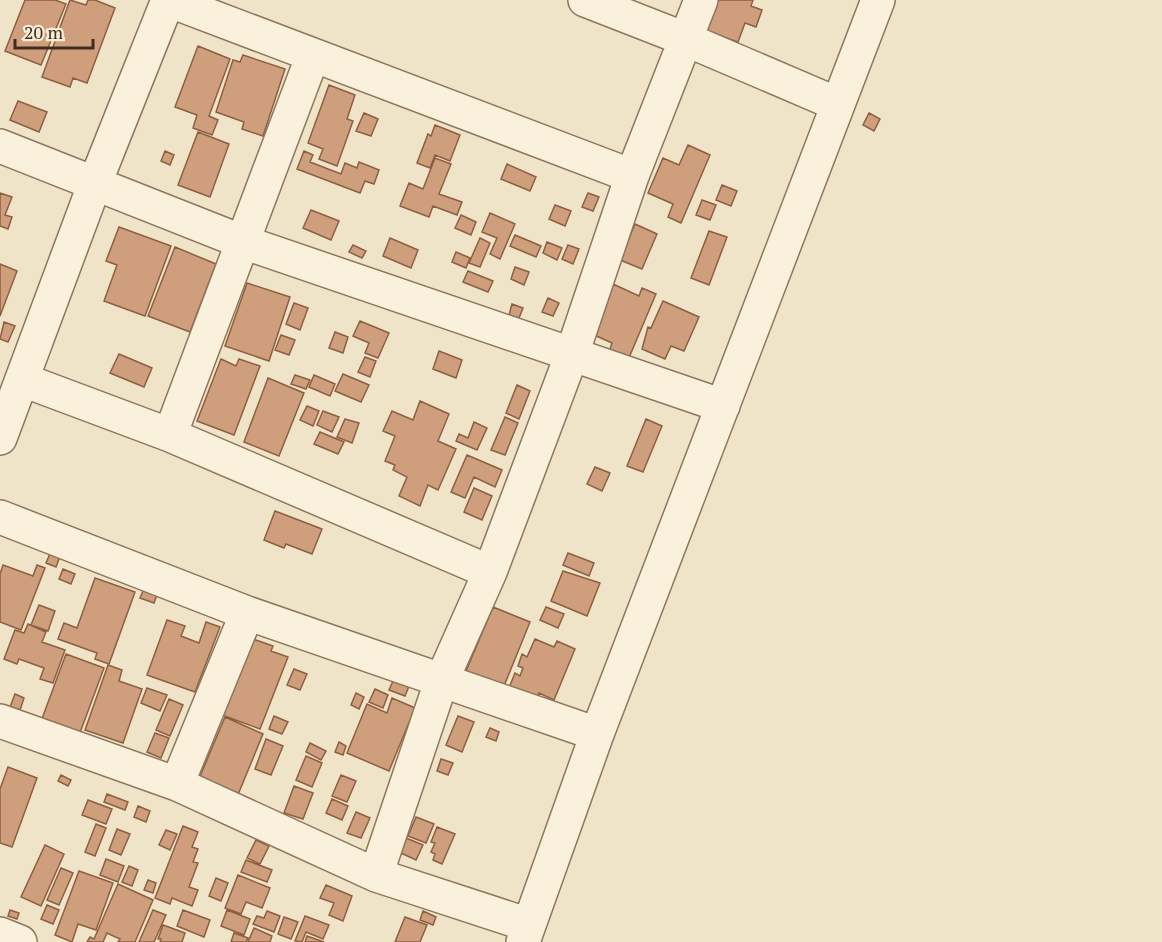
<svg xmlns="http://www.w3.org/2000/svg" width="1162" height="942" viewBox="0 0 1162 942" font-family="'PT Serif',serif">
	<style>
		.building { fill: #cf9f7d; stroke: #8d5f41; stroke-width: 1.5 }
		.lines { fill: none; stroke-linecap: round; stroke-linejoin: round }
		.minor-casing { stroke: #8d765c; stroke-width: 36 }
		.minor { stroke: #faf1dc; stroke-width: 33 }
	</style>
	<rect width="100%" height="100%" fill="#f0e4c8"/>
	<path class="building" d="M25,0H55L66,4L41,65L5,51Z
		M70,0L86,5L88,0H95L115,8L87,83L73,78L70,87L42,77Z
		M718,0H753L751,6L762,10L756,27L745,23L738,42L706,31Z
		M198,46L230,59L209,116L218,120L212,135L193,128L197,115L175,107Z
		M243,55L285,69L263,136L242,129L244,122L216,112L233,60L240,62Z
		M329,85L355,95L347,119L353,121L337,166L319,159L323,149L308,143Z
		M18,101L47,112L39,132L10,120Z
		M364,113L378,119L371,136L356,131Z
		M869,113L880,119L874,131L863,125Z
		M435,125L460,135L450,161L435,155L430,168L417,163L428,134L431,136Z
		M198,132L229,144L210,197L178,185Z
		M688,145L710,155L681,223L668,217L673,204L648,193L663,158L679,165Z
		M165,151L174,155L170,165L161,161Z
		M304,151L313,155L310,162L341,174L345,163L357,168L359,162L379,170L374,184L365,181L360,193L297,169Z
		M435,158L451,164L439,194L462,202L457,215L433,206L429,217L400,206L409,183L423,189Z
		M507,164L536,177L530,191L501,179Z
		M722,185L737,191L731,206L716,200Z
		M0,193L12,197L5,215L12,217L8,229L0,226Z
		M588,193L599,197L593,211L582,207Z
		M702,200L716,205L710,220L696,215Z
		M555,205L571,211L565,226L549,219Z
		M311,210L339,221L331,240L303,228Z
		M490,213L515,224L500,259L490,254L497,238L482,232Z
		M461,215L476,222L471,235L455,228Z
		M635,224L657,234L642,269L620,260Z
		M119,227L171,246L145,316L104,301L117,265L106,261Z
		M709,231L727,237L709,285L691,278Z
		M515,235L541,246L536,257L510,246Z
		M390,238L418,250L411,268L383,256Z
		M480,238L490,243L480,267L469,263Z
		M547,242L562,248L557,260L543,253Z
		M353,245L366,251L362,258L349,252Z
		M568,245L579,249L573,264L562,259Z
		M175,247L216,264L190,332L148,316Z
		M456,252L470,258L466,268L452,262Z
		M0,264L17,271L0,316Z
		M515,267L529,272L524,285L511,279Z
		M468,271L493,281L488,292L463,282Z
		M247,283L290,297L269,361L225,346Z
		M613,284L639,296L642,288L656,294L628,360L609,352L612,343L592,334Z
		M548,298L559,303L553,316L542,312Z
		M663,301L699,317L684,351L671,346L665,359L642,349L648,327L651,328Z
		M294,303L308,308L300,330L286,324Z
		M512,304L523,308L519,318L509,315Z
		M360,321L389,333L378,358L365,353L369,343L353,336Z
		M4,322L15,326L8,342L0,339Z
		M335,332L348,337L343,353L329,348Z
		M281,335L295,340L289,355L275,350Z
		M439,351L462,360L456,378L433,369Z
		M119,354L152,368L144,387L110,373Z
		M365,357L376,361L370,377L358,372Z
		M221,359L236,366L239,359L260,366L234,435L197,421Z
		M343,374L369,385L361,402L335,391Z
		M295,375L310,380L306,389L291,384Z
		M314,375L335,384L330,396L309,387Z
		M268,378L304,393L279,456L244,442Z
		M517,385L530,391L519,419L506,413Z
		M420,401L449,414L438,441L456,449L438,490L428,485L420,506L399,496L407,477L393,470L395,465L385,461L395,436L383,431L392,411L413,420Z
		M307,406L319,411L313,426L300,420Z
		M323,411L339,417L332,432L317,425Z
		M505,417L518,423L505,455L491,450Z
		M345,419L359,423L352,443L337,437Z
		M646,419L662,426L643,472L627,466Z
		M474,422L487,428L477,450L456,441L459,434L468,438Z
		M320,432L344,442L338,454L314,444Z
		M467,455L502,470L495,487L474,477L465,498L451,492Z
		M595,467L610,473L602,491L587,484Z
		M474,488L492,496L482,520L464,512Z
		M275,511L322,529L312,554L286,544L284,548L264,540Z
		M54,544L63,548L56,567L46,563Z
		M568,553L594,563L589,576L563,565Z
		M3,565L33,576L37,565L45,568L21,630L0,622V574Z
		M63,569L75,574L71,584L59,579Z
		M563,571L600,583L587,616L551,601Z
		M95,578L135,592L109,664L95,659L97,653L58,639L64,623L77,628Z
		M148,579L161,584L154,603L140,598Z
		M39,605L55,611L48,631L31,625Z
		M493,607L530,622L504,686L466,671Z
		M546,607L564,614L558,628L540,620Z
		M167,620L185,626L181,636L199,643L206,622L220,627L195,692L147,675Z
		M28,624L46,632L42,642L65,650L53,683L40,679L44,668L19,659L17,664L4,659L15,630L24,633Z
		M253,639L273,646L271,651L288,657L260,729L222,715Z
		M535,639L554,647L557,641L575,649L554,700L539,693L533,706L506,695L515,673L520,676L523,668L518,666L522,654L527,657Z
		M66,654L104,668L78,738L40,724Z
		M108,665L122,670L119,681L142,689L123,743L85,730Z
		M294,669L307,674L300,690L287,685Z
		M397,672L412,679L405,696L389,690Z
		M147,688L167,695L160,711L141,703Z
		M375,689L388,695L383,708L369,702Z
		M356,693L364,697L359,709L351,705Z
		M15,694L24,698L20,710L10,707Z
		M392,698L415,708L389,771L347,753L367,704L387,713Z
		M169,699L183,705L170,736L156,730Z
		M274,716L288,722L282,734L269,729Z
		M458,716L474,722L462,752L446,745Z
		M225,717L263,734L237,797L198,781Z
		M490,728L499,732L496,741L486,737Z
		M155,733L169,738L161,758L147,752Z
		M266,739L283,746L271,775L255,769Z
		M339,742L346,746L343,755L335,752Z
		M310,743L326,751L321,760L306,752Z
		M306,756L322,763L312,787L296,780Z
		M441,759L453,763L448,775L437,771Z
		M8,767L37,778L12,847L0,843V789Z
		M61,775L71,780L68,786L58,781Z
		M341,775L356,781L347,802L332,796Z
		M294,786L313,793L303,819L284,813Z
		M107,794L128,802L125,810L104,802Z
		M332,799L348,806L342,820L326,813Z
		M88,800L112,809L106,824L82,815Z
		M138,806L150,811L146,822L134,817Z
		M356,812L370,818L361,838L347,833Z
		M416,817L434,824L426,843L408,836Z
		M96,824L106,828L95,856L85,852Z
		M183,826L198,832L192,847L198,849L193,862L198,863L189,887L198,890L192,906L172,898L170,904L155,898Z
		M437,827L455,834L442,864L433,860L435,854L431,852L435,843L431,842Z
		M117,829L130,834L121,855L109,850Z
		M166,830L177,834L170,850L159,845Z
		M406,838L423,845L416,860L401,853Z
		M256,840L269,846L260,864L247,858Z
		M45,845L64,854L41,906L21,897Z
		M106,859L124,866L118,882L100,875Z
		M246,860L272,870L267,882L241,872Z
		M129,866L138,870L132,886L122,882Z
		M61,868L73,873L59,905L47,900Z
		M79,871L113,883L96,930L78,924L72,942L55,935Z
		M238,875L270,888L262,908L246,902L241,914L225,908Z
		M216,878L228,883L221,901L209,896Z
		M148,880L156,883L153,893L144,890Z
		M118,884L153,900L135,942H118L120,939L107,933L103,942H87L90,937L94,939Z
		M326,885L352,896L343,921L329,915L334,903L320,898Z
		M47,905L59,910L53,924L41,919Z
		M10,910L19,913L17,919L8,916Z
		M153,910L166,915L154,942H139Z
		M183,910L210,920L204,937L177,926Z
		M227,910L250,919L244,935L221,926Z
		M267,911L280,916L274,932L253,924L257,916L264,918Z
		M423,911L436,917L433,925L420,920Z
		M305,916L329,925L323,939L306,932L302,942L295,941Z
		M284,917L298,922L291,939L278,934Z
		M405,917L427,925L420,942H395Z
		M163,925L185,933L182,942H160L161,939H158Z
		M254,928L272,936L270,942H248Z
		M234,933L248,938L246,942H231Z
		M307,936L324,942H305Z"/>
	<g class="lines">
		<defs>
			<path id="minor" d="M168,0L632,176
				M585,0L685,39L837,104
				M0,146L243,242L723,406
				M23,380L170,435L490,572
				M170,435L313,55
				M0,438L95,183L168,0
				M0,517L247,613L597,734
				M0,721L177,784L376,875L529,925
				M177,784L247,613
				M376,875L441,682L490,572L572,354L632,176L701,0
				M0,934L20,942
				M523,942L597,734L878,0"/>
		</defs>
		<use href="#minor" class="minor-casing"/>
		<use href="#minor" class="minor"/>
	</g>
	<path d="M15 39v9h78v-9" fill="none" stroke="#3d2e20" stroke-width="3"/>
	<text x="24" y="39" font-size="18" fill="#3d2e20" stroke="#f7eed8" stroke-width="4.5" paint-order="stroke">20 m</text>
</svg>
